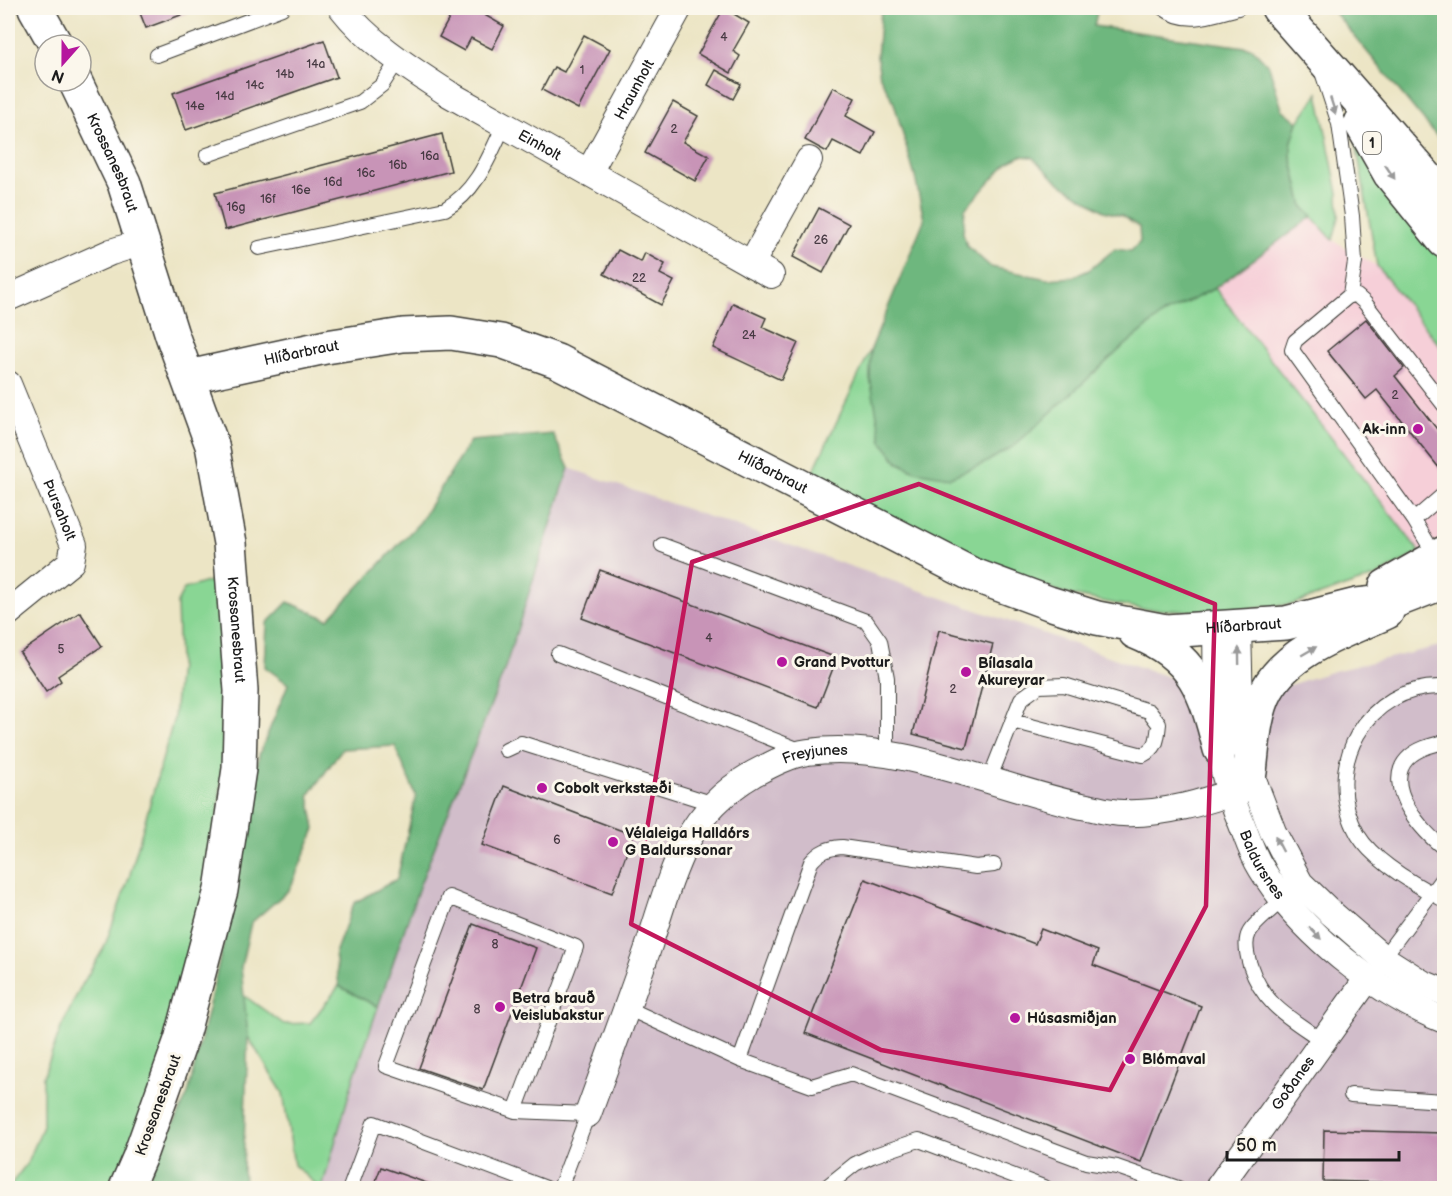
<svg xmlns="http://www.w3.org/2000/svg" width="1452" height="1196" viewBox="0 0 1452 1196" font-family="'Balsamiq Sans',sans-serif">
	<style>
		.built { fill: #f6cfd8 }
		.industrial { fill: #d1bdca }
		.green { fill: #89d694; stroke: #527958; stroke-width: 1.5 }
		.forest { fill: #6eb77e; stroke: #456a4d; stroke-width: 1.5; fill-rule: evenodd }
		.building { fill: #c894b7 }
		.lines { fill: none; stroke-linecap: round; stroke-linejoin: round }
		.lane-casing { stroke: #3b3a35; stroke-width: 16 }
		.street-casing { stroke: #3b3a35; stroke-width: 28 }
		.secondary-casing { stroke: #3b3a35; stroke-width: 36 }
		.highway-casing { stroke: #3b3a35; stroke-width: 36 }
		.lane { stroke: #fff; stroke-width: 14 }
		.street { stroke: #fff; stroke-width: 26 }
		.secondary { stroke: #fff; stroke-width: 33 }
		.highway { stroke: #fff; stroke-width: 33 }
		.oneway { fill: #999 }
		.marked { fill: none; stroke: #c2185b; stroke-width: 4.5; stroke-linejoin: round }
		.poi-dot { fill: #b5179e; stroke: #fbf7ec; stroke-width: 2 }
		.labels { text-anchor: middle; stroke-width: 6; stroke-linejoin: round; paint-order: stroke }
		.number-label { font-size: 12px; fill: #473a43 }
		.shield { fill: #fbf7ec; stroke: #5f5e5a; stroke-width: 1.5 }
		.shield-label { font-size: 14px; font-weight: bold; fill: #1c1c1c }
		.street-label { font-size: 15px; fill: #1c1c1c; stroke: #fbf7ec }
		.poi-label { font-size: 15px; font-weight: bold; fill: #1c1c1c; stroke: #fbf7ec; text-anchor: start }
	</style>
	<rect width="100%" height="100%" fill="#fbf7ec"/>
	<filter id="ink" filterUnits="userSpaceOnUse"><feTurbulence type="fractalNoise" baseFrequency=".0167" numOctaves="2"/><feDisplacementMap in="SourceGraphic" scale="12" xChannelSelector="R" yChannelSelector="G"/><feConvolveMatrix kernelMatrix="1 2 1 2 8 2 1 2 1" color-interpolation-filters="sRGB"/></filter>
	<filter id="wash" filterUnits="userSpaceOnUse"><feTurbulence type="fractalNoise" baseFrequency=".008" numOctaves="4" result="noise"/><feDisplacementMap in="SourceGraphic" scale="24" xChannelSelector="R" yChannelSelector="G"/><feGaussianBlur stdDeviation="1.35" result="paint"/><feColorMatrix in="noise" values="0 0 0 0 0 0 0 0 0 0 0 0 0 0 0 0 0 1.4 0 .05"/><feComposite in="paint" operator="in"/></filter>
	<g filter="url(#wash)">
		<rect width="100%" height="100%" fill="#ece5c5"/>
		<path class="built" d="M1313,216L1333,240L1377,266L1444,351V537L1420,552L1215,288Z"/>
		<path class="industrial" d="M569,468L1174,679L1260,694L1334,671L1444,645V1188H322L353,1080L419,887L503,674Z"/>
		<path class="green" d="M1318,93L1338,193L1339,217L1333,240L1303,207L1291,156V144L1298,122Z
			M1355,137L1419,230L1444,262V351L1377,266Z
			M1215,288L1420,552L1377,576L1293,604L1220,612L1142,609L1066,594L1009,573L874,509L812,474L871,349L870,378L892,456L898,463L915,471L1014,446L1118,351L1162,315Z
			M223,577L226,727L213,874L168,1045L117,1188H8L28,1162L43,1126V1077L61,1028L80,988L104,948L129,878L174,718L179,664L177,603L184,589Z
			M339,986L378,1007L353,1080L322,1188H320L294,1165L283,1093L248,1037L243,995L284,1024L310,1023Z"/>
		<path class="forest" d="M884,8H1098L1094,26L1252,48L1269,66L1282,109L1298,122L1291,144V157L1303,207L1313,216L1215,288L1162,315L1118,351L1014,446L985,463L950,477L915,471L898,462L882,442L870,378L871,349L924,220L915,177L894,103L880,77L877,57L881,10ZM1021,156L1032,157L1058,182L1104,211L1122,216L1139,227L1140,242L1131,251L1115,249L1089,270L1073,277L1047,279L991,267L967,246L963,233L965,209L1007,163Z
			M1331,8H1444V145Z
			M553,434L569,468L503,674L419,887L378,1007L339,986L335,953L354,903L397,879L416,796L395,746L342,749L309,795L315,829L290,889L251,923L241,967L248,1037L243,1171L246,1188H143L188,1094L232,907L259,755L288,684L265,667L267,623L288,602L328,619L420,522L470,441Z"/>
		<g id="blocks">
			<path class="building" d="M138,8H197V9L146,28Z
				M455,8H484L481,13L504,26L492,49L471,38L464,51L439,37Z
				M724,8L749,23L733,51L740,56L731,73L698,54Z
				M584,35L610,49L578,109L542,90L554,67L564,72Z
				M324,40L337,77L186,130L173,93Z
				M716,70L741,84L733,99L708,85Z
				M833,87L855,98L846,116L875,132L863,156L833,141L827,152L805,140Z
				M673,102L698,116L683,142L709,156L695,181L645,153Z
				M442,134L451,171L225,230L215,193Z
				M819,208L849,224L823,273L793,257Z
				M618,250L641,262L645,253L665,264L660,274L674,281L661,305L604,274Z
				M733,303L766,318L762,327L798,343L781,380L713,348Z
				M1366,319L1404,368L1395,376L1444,438V474L1377,390L1366,399L1327,351Z
				M600,570L837,658L818,707L582,618Z
				M80,612L102,646L58,676L61,681L46,692L20,653Z
				M939,630L993,644L966,748L913,734Z
				M504,786L633,835L612,893L482,845Z
				M865,879L1035,944L1041,929L1098,951L1093,965L1201,1006L1141,1162L805,1033Z
				M473,924L536,948L483,1090L419,1068Z
				M1324,1130L1444,1133V1184L1323,1181Z
				M381,1167L435,1186V1188H373Z"/>
		</g>
	</g>
	<g filter="url(#ink)">
		<use href="#blocks" fill-opacity="0" stroke="#3b3a35" stroke-width="1.5"/>
		<g class="lines">
			<defs>
				<path id="lane" d="M1163,8C1187,26 1212,15 1238,8
					M157,55L282,8
					M1322,72L1339,124L1352,216L1355,262L1350,295
					M207,155L360,102L382,85L398,60
					M259,248L445,209C477,191 489,157 504,125
					M1414,520L1444,494
					M662,545L866,621L880,641L887,678V754
					M1436,557L1414,520L1292,350L1295,341L1350,295L1357,296L1365,303L1444,405
					M558,654L802,751
					M1444,687C1366,684 1320,768 1358,835C1374,862 1417,886 1444,900
					M1444,742C1432,745 1416,749 1407,759C1382,786 1423,833 1444,848
					M506,750L521,743L714,804
					M989,780L1021,699L1039,686L1064,685L1149,711L1159,724C1157,740 1158,747 1143,755L1012,721
					M1286,897C1277,905 1253,924 1249,933C1244,942 1247,955 1250,965C1263,1005 1290,1018 1323,1041
					M1380,962L1444,876
					M627,1008L740,1060L812,1086L851,1074L1086,1162L1117,1167L1178,1188
					M740,1060L811,862C820,851 829,848 842,847L976,867L994,865
					M1351,1095L1444,1101
					M515,1111L576,947L449,897L386,1066L515,1111L588,1114L560,1188
					M350,1188L374,1123L546,1188
					M825,1188L855,1164L872,1156L919,1140L1046,1188"/>
				<g id="street">
					<path id="s1" d="M342,8C370,44 411,69 449,94L771,275"/>
					<path id="s2" d="M589,172L679,8"/>
					<path d="M751,264L809,160"/>
					<path d="M8,298L111,252L143,242"/>
					<path id="s3" d="M8,384L74,545L71,562L8,613"/>
					<path d="M1238,627L1240,707L1250,772L1273,832L1300,883L1330,912L1383,958L1422,983L1444,992"/>
					<path id="s4" d="M1216,629C1217,668 1215,708 1220,747C1222,773 1231,798 1241,822C1247,837 1252,854 1261,868C1299,931 1376,993 1444,1020"/>
					<path id="s5" d="M588,1114C608,1059 629,1003 648,948C660,912 670,874 687,841C702,813 726,790 753,774C770,765 788,755 808,752C896,739 996,788 1082,806C1095,808 1109,813 1123,813C1168,815 1212,799 1255,785"/>
					<path id="s6" d="M1218,1188L1368,978"/>
				</g>
				<g id="secondary">
					<path d="M35,8L56,45"/>
					<path id="s7" d="M75,81L124,183L172,335L212,445L230,543L241,691L239,769L221,890L181,1040L139,1158L126,1188"/>
					<path id="s8" d="M188,377L326,347L403,335L451,333L501,341L557,361L971,574L1049,603L1097,618L1166,631L1286,623L1357,605L1395,601L1444,582"/>
					<path d="M1386,586L1444,553"/>
					<path d="M1135,632C1195,656 1205,691 1220,749"/>
					<path d="M1250,772C1253,746 1254,714 1267,690C1290,648 1346,631 1387,612"/>
				</g>
				<path id="highway" d="M1278,8L1444,197
					M1361,123L1390,174L1444,241"/>
			</defs>
			<use href="#lane" class="lane-casing"/>
			<use href="#street" class="street-casing"/>
			<use href="#secondary" class="secondary-casing"/>
			<use href="#highway" class="highway-casing"/>
			<use href="#lane" class="lane"/>
			<use href="#street" class="street"/>
			<use href="#secondary" class="secondary"/>
			<use href="#highway" class="highway"/>
		</g>
		<defs><path id="oneway-solid" d="M-6-.8H1V-3.2L6.5 0L1 3.2V.8H-6Z" transform="scale(1.5)"/></defs>
		<g class="oneway">
			<use href="#oneway-solid" transform="translate(1333 106) rotate(72)"/>
			<use href="#oneway-solid" transform="translate(1390 172) rotate(56)"/>
			<use href="#oneway-solid" transform="translate(1309 651) rotate(-30)"/>
			<use href="#oneway-solid" transform="translate(1239 656) rotate(-91)"/>
			<use href="#oneway-solid" transform="translate(1279 844) rotate(-118)"/>
			<use href="#oneway-solid" transform="translate(1315 933) rotate(45)"/>
		</g>
	</g>
	<path class="marked" d="M919,484L1215,604L1206,906L1110,1090L881,1050L631,924L692,562Z"/>
	<g class="poi-dot">
		<circle cx="1418" cy="429" r="6"/>
		<circle cx="782" cy="662" r="6"/>
		<circle cx="966" cy="672" r="6"/>
		<circle cx="542" cy="788" r="6"/>
		<circle cx="613" cy="842" r="6"/>
		<circle cx="500" cy="1007" r="6"/>
		<circle cx="1015" cy="1018" r="6"/>
		<circle cx="1130" cy="1059" r="6"/>
	</g>
	<g class="labels">
		<g class="number-label">
			<text x="724" y="41">4</text>
			<text x="316" y="68">14a</text>
			<text x="582" y="74">1</text>
			<text x="285" y="78">14b</text>
			<text x="255" y="89">14c</text>
			<text x="225" y="100">14d</text>
			<text x="195" y="110">14e</text>
			<text x="674" y="133">2</text>
			<text x="430" y="160">16a</text>
			<text x="398" y="169">16b</text>
			<text x="366" y="177">16c</text>
			<text x="333" y="186">16d</text>
			<text x="301" y="194">16e</text>
			<text x="268" y="203">16f</text>
			<text x="236" y="211">16g</text>
			<text x="821" y="244">26</text>
			<text x="639" y="282">22</text>
			<text x="749" y="339">24</text>
			<text x="1395" y="399">2</text>
			<text x="709" y="642">4</text>
			<text x="61" y="653">5</text>
			<text x="953" y="693">2</text>
			<text x="557" y="844">6</text>
			<text x="495" y="948">8</text>
			<text x="477" y="1013">8</text>
		</g>
		<rect class="shield" x="1363" y="132" width="18" height="22" rx="4.5"/>
		<g class="shield-label">
			<text x="1372" y="148">1</text>
		</g>
		<g class="street-label">
			<text dy="5" stroke="none"><textPath href="#s2" startOffset="94">Hraunholt</textPath></text>
			<text dy="5" stroke="none"><textPath href="#s1" startOffset="242">Einholt</textPath></text>
			<text dy="5" stroke="none"><textPath href="#s7" startOffset="90">Krossanesbraut</textPath></text>
			<text dy="5" stroke="none"><textPath href="#s8" startOffset="116">Hlíðarbraut</textPath></text>
			<text dy="5" stroke="none"><textPath href="#s8" startOffset="620">Hlíðarbraut</textPath></text>
			<text dy="5" stroke="none"><textPath href="#s3" startOffset="136">Þursaholt</textPath></text>
			<text dy="5" stroke="none"><textPath href="#s8" startOffset="1124">Hlíðarbraut</textPath></text>
			<text dy="5" stroke="none"><textPath href="#s7" startOffset="576">Krossanesbraut</textPath></text>
			<text dy="5" stroke="none"><textPath href="#s5" startOffset="452">Freyjunes</textPath></text>
			<text dy="5" stroke="none"><textPath href="#s4" startOffset="244">Baldursnes</textPath></text>
			<text dy="5" stroke="none"><textPath href="#s6" startOffset="129">Goðanes</textPath></text>
			<text transform="translate(158 1105) rotate(-70)" y="5">Krossanesbraut</text>
		</g>
		<g class="poi-label">
			<text x="1406" y="434" text-anchor="end">Ak-inn</text>
			<text x="794" y="667">Grand Þvottur</text>
			<text x="978" y="668">Bílasala<tspan x="978" dy="17">Akureyrar</tspan></text>
			<text x="554" y="793">Cobolt verkstæði</text>
			<text x="625" y="838">Vélaleiga Halldórs<tspan x="625" dy="17">G Baldurssonar</tspan></text>
			<text x="512" y="1003">Betra brauð<tspan x="512" dy="17">Veislubakstur</tspan></text>
			<text x="1027" y="1023">Húsasmiðjan</text>
			<text x="1142" y="1064">Blómaval</text>
		</g>
	</g>
	<rect width="1452" height="1196" fill="none" stroke="#fbf7ec" stroke-width="30"/>
	<g transform="translate(63 63) rotate(201)"><circle r="28" fill="#fbf7ec" stroke="#a29f99" stroke-width="1.5"/>
	<path d="M0-4.5L10 22L0 15L-10 22Z" fill="#b5179e"/>
	<text y="-9" font-size="16" font-weight="bold" text-anchor="middle" fill="#1c1c1c">N</text>
	</g>
	<path d="M1227 1151v9h172v-9" fill="none" stroke="#1c1c1c" stroke-width="3"/>
	<text x="1236" y="1151" font-size="18" fill="#1c1c1c" stroke="#fbf7ec" stroke-width="4.5" paint-order="stroke">50 m</text>
</svg>
